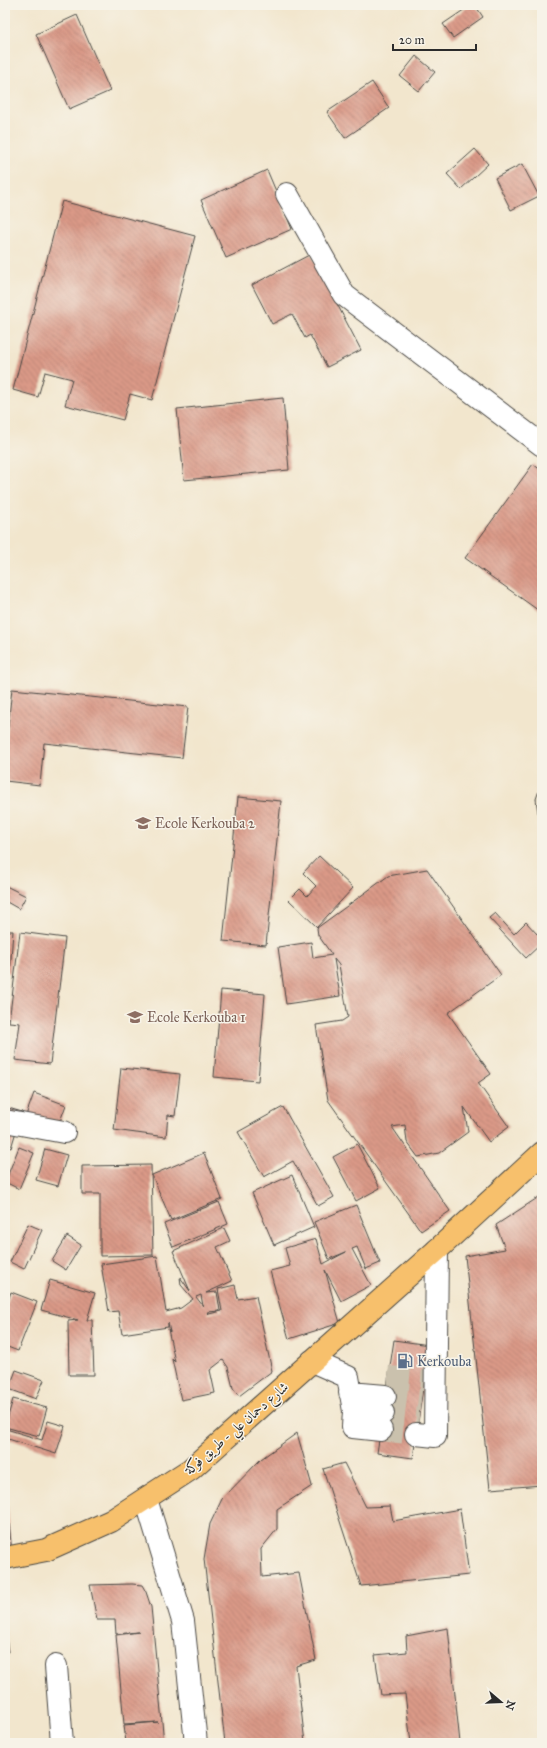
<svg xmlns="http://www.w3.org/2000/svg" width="547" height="1748" viewBox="0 0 547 1748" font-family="'IM FELL Great Primer',Amiri,serif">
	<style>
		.building { fill: url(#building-back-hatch); fill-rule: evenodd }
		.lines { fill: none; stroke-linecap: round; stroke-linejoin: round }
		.minor-tunnel { stroke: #cac1ad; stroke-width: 22; stroke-dasharray: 22 11; stroke-linecap: butt }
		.minor-casing { stroke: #494743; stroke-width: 24 }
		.major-casing { stroke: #494743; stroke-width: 24 }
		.minor { stroke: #fff; stroke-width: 22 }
		.major { stroke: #f7c06c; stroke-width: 22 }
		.labels { text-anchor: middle; stroke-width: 3; stroke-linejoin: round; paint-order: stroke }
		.education-label { font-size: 14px; fill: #785e54; stroke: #f7f3e8; text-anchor: start }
		.service-label { font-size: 14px; fill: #4e5e75; stroke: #f7f3e8; text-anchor: start }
		.street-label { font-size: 14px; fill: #2b2b2b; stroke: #f7f3e8 }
	</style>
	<defs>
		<pattern id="building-back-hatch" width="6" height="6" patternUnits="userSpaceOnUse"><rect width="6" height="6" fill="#da9987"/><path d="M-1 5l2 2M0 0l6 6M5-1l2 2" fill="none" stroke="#b17d6f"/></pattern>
	</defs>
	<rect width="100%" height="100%" fill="#f7f3e8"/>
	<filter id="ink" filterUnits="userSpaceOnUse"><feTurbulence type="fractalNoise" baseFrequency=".025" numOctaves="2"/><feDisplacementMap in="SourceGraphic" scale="8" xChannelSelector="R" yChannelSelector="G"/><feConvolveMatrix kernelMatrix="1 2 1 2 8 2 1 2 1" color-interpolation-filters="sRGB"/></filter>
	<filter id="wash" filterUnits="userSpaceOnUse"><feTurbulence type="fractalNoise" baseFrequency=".012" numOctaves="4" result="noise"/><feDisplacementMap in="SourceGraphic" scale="16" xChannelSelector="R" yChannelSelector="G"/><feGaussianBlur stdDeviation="0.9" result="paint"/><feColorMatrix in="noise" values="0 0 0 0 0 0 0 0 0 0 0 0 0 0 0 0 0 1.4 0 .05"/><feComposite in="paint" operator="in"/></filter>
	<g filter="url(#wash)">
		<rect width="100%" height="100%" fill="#f2e6cd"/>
		<g id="blocks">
			<path class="building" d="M471,5H475L483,17L453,38L443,24Z
				M77,15L110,91L69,109L36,34Z
				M416,56L435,72L419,91L400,76Z
				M372,82L389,108L345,138L327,112Z
				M475,149L488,164L461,189L447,174Z
				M522,164L539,196L511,210L495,178Z
				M267,170L292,229L226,258L201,200Z
				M62,201L195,236L152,400L130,394L123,420L65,405L72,379L45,372L38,397L13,390Z
				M311,254L361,350L327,367L310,335L305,338L292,314L272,324L252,285Z
				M283,398L289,470L184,480L177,409Z
				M533,464L542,471V613L465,558Z
				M12,689L188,707L182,758L44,743L40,785L5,781V753Z
				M542,782V818L538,813L536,799Z
				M238,797L281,801L266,945L223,941Z
				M319,856L353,888L317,927L289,900L300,889L307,896L316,886L303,873Z
				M427,869L501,975L448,1013L491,1074L478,1083L509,1127L489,1142L464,1107L468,1132L439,1153L418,1157L407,1142L405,1125L392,1127L450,1211L421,1231L328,1100L316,1025L342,1021L348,1017L339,965L334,959L340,996L286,1004L278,947L311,942L313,958L332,955L318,935L317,928L388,876Z
				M6,886L26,896L19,909L5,901Z
				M495,913L514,934L526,922L537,934L542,930V943L526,958L489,918Z
				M5,931H13L10,973L5,972Z
				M20,932L65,938L50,1064L15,1060L20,1023L9,1022Z
				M221,990L265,994L258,1081L214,1077Z
				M121,1068L180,1074L175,1116L168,1115L166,1137L114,1130Z
				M34,1093L66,1105L56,1132L24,1121Z
				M5,1107L22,1112L11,1148L5,1146Z
				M283,1107L334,1197L318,1206L293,1161L264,1177L238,1132Z
				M357,1144L380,1188L356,1201L333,1157Z
				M19,1147L34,1153L19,1189L5,1182Z
				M45,1149L67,1155L58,1186L36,1180Z
				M204,1153L222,1199L171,1220L152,1175Z
				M151,1165L153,1255L100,1256V1194H82V1166Z
				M292,1175L314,1227L274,1245L252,1193Z
				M542,1195V1485L490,1489L465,1256L505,1249L496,1225Z
				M219,1202L228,1224L173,1247L164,1224Z
				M356,1205L380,1263L366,1269L357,1247L352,1249L371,1285L341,1301L325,1270L340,1323L289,1339L270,1271L290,1266L285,1248L316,1239L323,1264L346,1252L329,1259L314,1222Z
				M28,1224L42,1230L24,1269L10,1262Z
				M224,1228L230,1241L217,1247L232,1281L206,1293L217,1292L220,1311L207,1312L209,1314L222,1311L218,1289L235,1285L238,1299L256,1296L272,1371L239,1396L233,1388L228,1367L223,1360L210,1370L215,1393L181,1400L172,1359L175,1362L168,1329L170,1332L168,1323V1327L122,1334L118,1311L109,1312L101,1264L157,1256L166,1312L181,1308L193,1299L181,1285L180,1277L190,1291L173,1251ZM201,1295L203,1306L196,1297Z
				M67,1236L81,1245L66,1270L52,1261Z
				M50,1280L95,1293L87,1320H92L94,1375H69L68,1321L78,1320L41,1310Z
				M11,1292L37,1302L18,1351L5,1346V1309Z
				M394,1340L429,1345L413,1458L377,1453Z
				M16,1370L44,1380L36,1399L9,1389Z
				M13,1399L47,1408L39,1436L5,1427Z
				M48,1421L65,1426L56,1454L5,1438L6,1429L42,1440Z
				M297,1433L312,1486L277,1509V1529L261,1549L262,1577L299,1573L316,1660L296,1666L305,1743H225L204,1559L210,1524L222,1499L261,1459Z
				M344,1463L366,1507L390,1506L393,1521L460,1509L469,1575L361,1586L323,1469Z
				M5,1479L12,1553L5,1558Z
				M132,1584L142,1585L146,1592L151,1607L164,1743H126L124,1725L158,1722L124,1724L116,1635L139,1632L116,1634L115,1620H97L90,1585Z
				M448,1628L460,1743H411L405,1694L381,1695L375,1655L407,1652L406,1636Z
				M5,1630L8,1652H5Z"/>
		</g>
	</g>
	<g filter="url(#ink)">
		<use href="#blocks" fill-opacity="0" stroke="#494743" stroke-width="1"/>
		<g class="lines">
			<path class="minor-tunnel" d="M388,1377L424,1380
				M385,1396L421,1400
				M383,1413L419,1416
				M381,1430L416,1434"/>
			<defs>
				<path id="minor" d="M287,194L344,295L542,445
					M5,1121L64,1132
					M312,1361L348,1377L354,1411L353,1427L381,1430
					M350,1393L385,1396
					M354,1411L383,1413
					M416,1434L435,1436L437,1250
					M146,1499L183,1621L196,1743
					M56,1666L62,1743"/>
				<path id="major" d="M5,1558L46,1550L111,1521L191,1469L437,1250L542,1153"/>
			</defs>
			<use href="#minor" class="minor-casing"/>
			<use href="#major" class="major-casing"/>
			<use href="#minor" class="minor"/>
			<use href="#major" class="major"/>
		</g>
	</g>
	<defs>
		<symbol id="school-bare" viewBox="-9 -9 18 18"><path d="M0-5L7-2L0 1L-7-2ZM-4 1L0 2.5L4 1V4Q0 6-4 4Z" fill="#8d6e63" stroke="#f7f3e8" stroke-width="2.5" paint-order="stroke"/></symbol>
		<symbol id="fuel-bare" viewBox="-9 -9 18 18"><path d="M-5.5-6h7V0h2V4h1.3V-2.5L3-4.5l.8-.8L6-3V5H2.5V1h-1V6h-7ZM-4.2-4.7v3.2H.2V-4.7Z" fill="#5c6f8a" stroke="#f7f3e8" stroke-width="2.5" paint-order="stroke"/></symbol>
	</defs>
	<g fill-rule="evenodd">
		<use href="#school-bare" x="132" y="812" width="22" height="22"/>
		<use href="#school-bare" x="124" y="1006" width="22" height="22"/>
		<use href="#fuel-bare" x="394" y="1350" width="22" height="22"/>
	</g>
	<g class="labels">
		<g class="education-label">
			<text x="155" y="828">Ecole Kerkouba 2</text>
			<text x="147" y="1022">Ecole Kerkouba 1</text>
		</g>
		<g class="service-label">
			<text x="417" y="1366">Kerkouba</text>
		</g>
		<g class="street-label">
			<text transform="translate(236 1428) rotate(-41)" y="5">شارع دحمان علي - طريق فوكة</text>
		</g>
	</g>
	<rect width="547" height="1748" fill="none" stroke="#f7f3e8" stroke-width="20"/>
	<g transform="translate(501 1702) rotate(109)" stroke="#f7f3e8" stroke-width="3" paint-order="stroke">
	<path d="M0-3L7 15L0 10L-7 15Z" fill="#2b2b2b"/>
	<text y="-6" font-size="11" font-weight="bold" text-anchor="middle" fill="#2b2b2b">N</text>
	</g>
	<path d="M393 44v6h83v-6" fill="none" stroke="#2b2b2b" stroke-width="2"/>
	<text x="399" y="44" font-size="12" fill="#2b2b2b" stroke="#f7f3e8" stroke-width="3" paint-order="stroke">20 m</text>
</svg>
